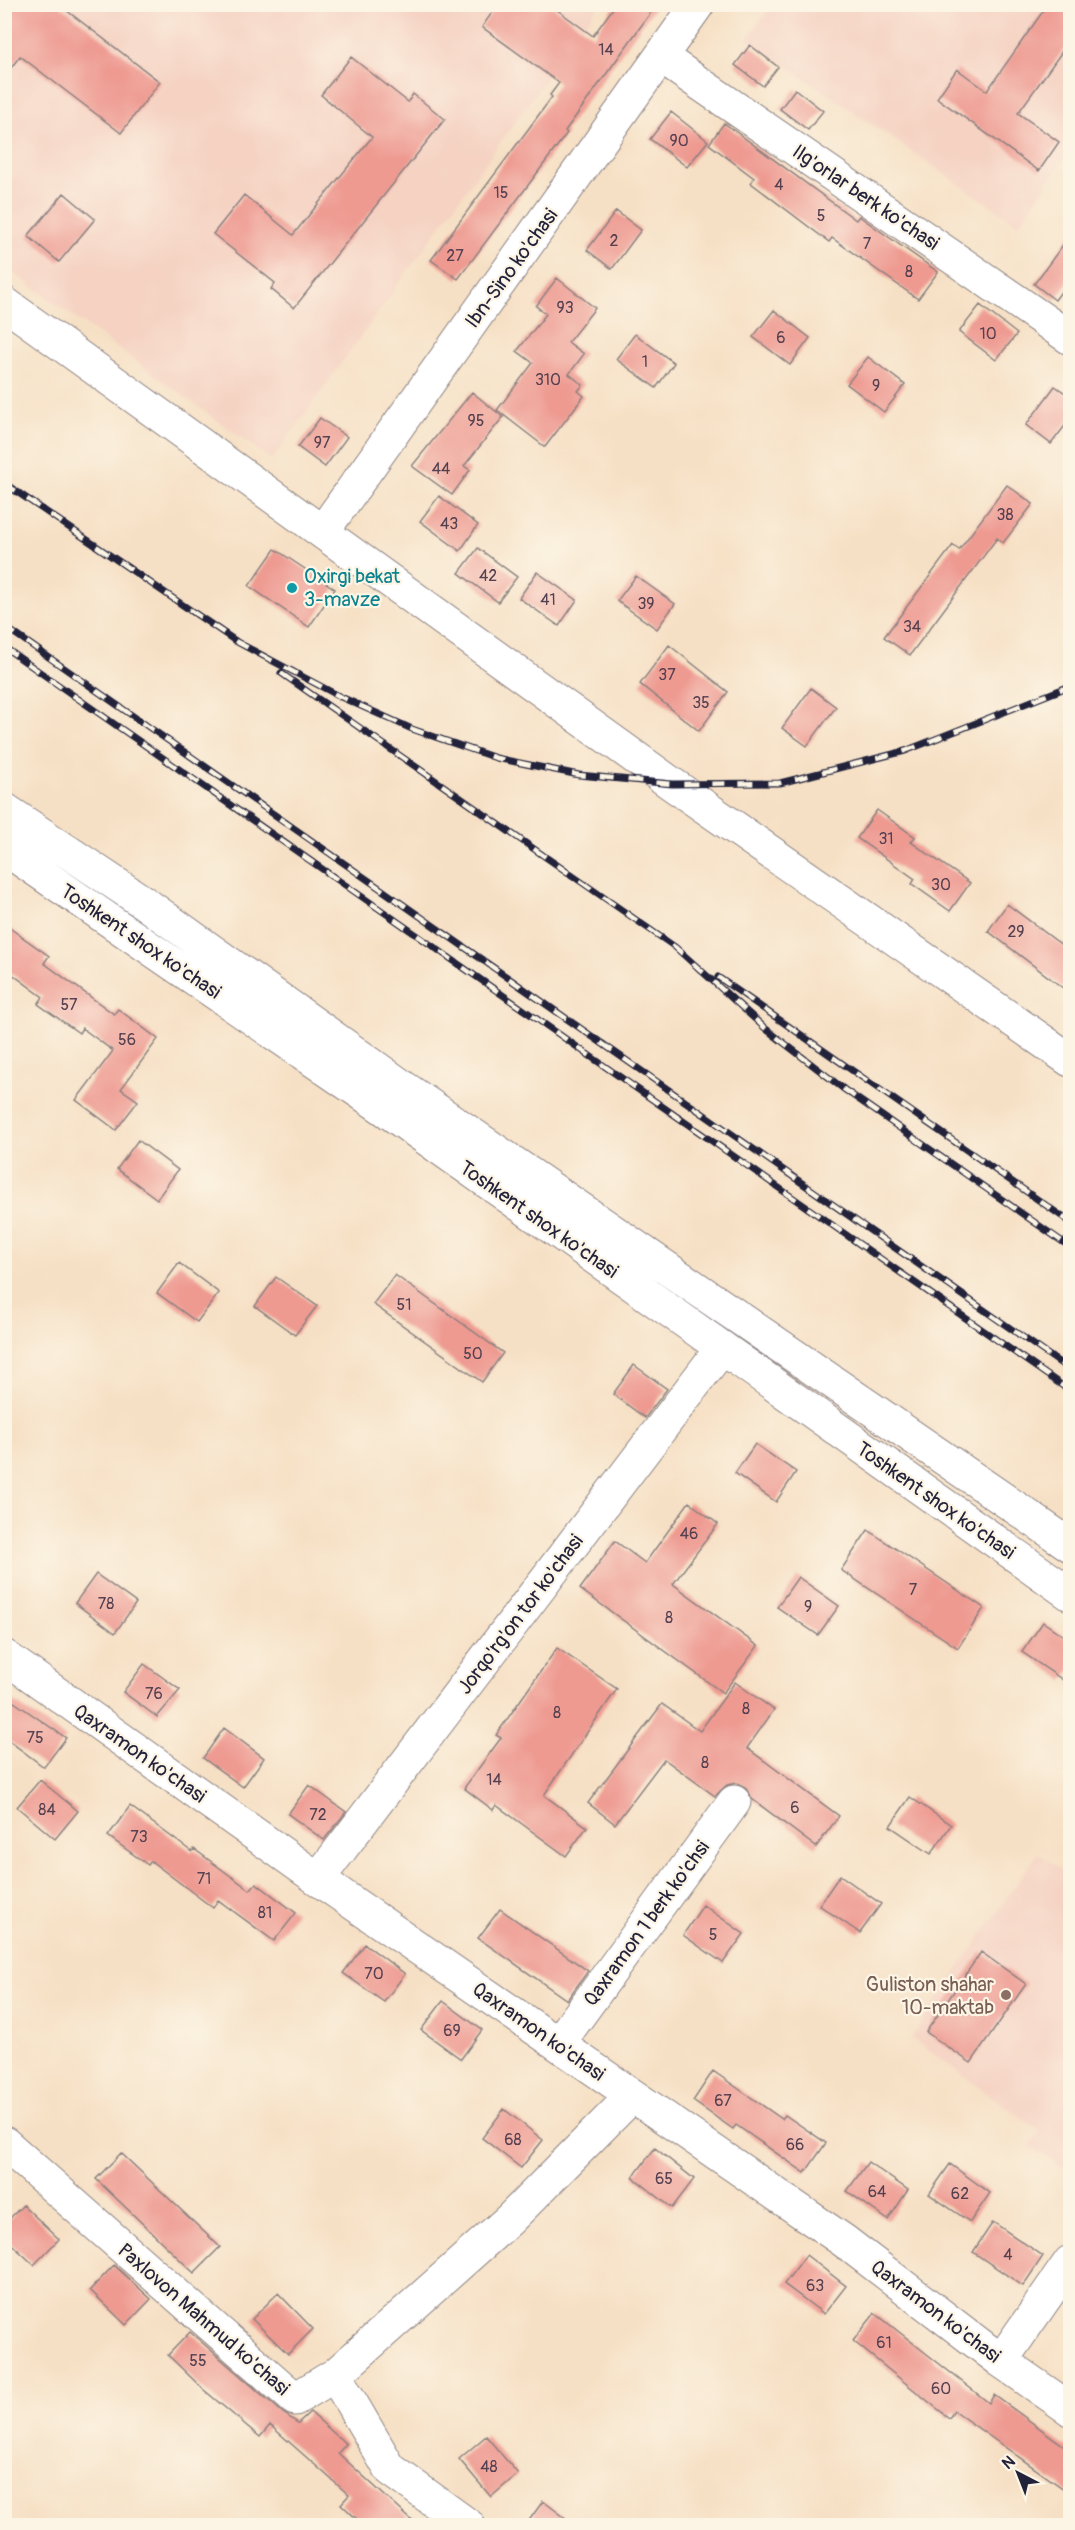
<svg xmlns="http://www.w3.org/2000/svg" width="1075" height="2530" viewBox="0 0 1075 2530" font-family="Pangolin,sans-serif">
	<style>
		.built { fill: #f5d2c2 }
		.building { fill: #ee9a91 }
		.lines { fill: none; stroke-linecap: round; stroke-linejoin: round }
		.minor-casing { stroke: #8c8180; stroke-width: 35 }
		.major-casing { stroke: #8c8180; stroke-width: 35 }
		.highway-casing { stroke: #8c8180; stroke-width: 35 }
		.minor { stroke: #fff; stroke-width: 33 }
		.major { stroke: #fff; stroke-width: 33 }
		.highway { stroke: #fff; stroke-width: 33 }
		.rail-casing { stroke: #22223b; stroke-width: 7 }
		.rail { stroke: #fcf5e5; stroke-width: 4.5; stroke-dasharray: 14; stroke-linecap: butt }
		.culture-dot { fill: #0f9aa8; stroke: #fcf5e5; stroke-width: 2 }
		.education-dot { fill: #8d6e63; stroke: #fcf5e5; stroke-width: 2 }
		.labels { text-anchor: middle; stroke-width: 4.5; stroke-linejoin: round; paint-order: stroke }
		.number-label { font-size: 16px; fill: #554050 }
		.street-label { font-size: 20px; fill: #22223b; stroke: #fcf5e5 }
		.culture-label { font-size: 20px; fill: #0d838f; stroke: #fcf5e5; text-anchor: start }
		.education-label { font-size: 20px; fill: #785e54; stroke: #fcf5e5; text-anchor: end }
	</style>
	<rect width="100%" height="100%" fill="#fcf5e5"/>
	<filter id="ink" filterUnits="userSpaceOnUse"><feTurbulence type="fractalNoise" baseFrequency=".0167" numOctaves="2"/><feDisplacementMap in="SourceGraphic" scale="12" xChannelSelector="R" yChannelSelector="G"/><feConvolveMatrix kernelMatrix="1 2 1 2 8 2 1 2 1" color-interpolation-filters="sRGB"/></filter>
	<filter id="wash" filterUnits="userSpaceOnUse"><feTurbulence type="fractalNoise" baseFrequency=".008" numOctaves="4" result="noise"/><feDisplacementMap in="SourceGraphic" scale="24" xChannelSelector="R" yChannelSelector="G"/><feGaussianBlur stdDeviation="1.35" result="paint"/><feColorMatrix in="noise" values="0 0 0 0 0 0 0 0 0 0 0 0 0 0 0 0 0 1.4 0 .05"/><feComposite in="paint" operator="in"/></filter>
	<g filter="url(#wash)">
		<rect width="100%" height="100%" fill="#f6e0c5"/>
		<path class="built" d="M5,5H599L272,460L5,267Z
			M771,5H1070V150L1019,225L747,39Z
			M1038,1853L1070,1876V2173L1030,2146L1040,2131L911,2038Z"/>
		<g id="blocks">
			<path class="building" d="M4,4H58L160,82L121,133L20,56L4,77Z
				M498,4H549L593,36L616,4H657L565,131L567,133L458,279L431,260L552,97L550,95L559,83L482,27Z
				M1048,4H1071V39L1018,113L1059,142L1039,171L937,98L957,69L987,91Z
				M750,45L778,67L763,86L735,65Z
				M351,57L408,102L413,94L445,119L294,308L271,289L275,283L213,234L244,195L293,235L372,137L321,95Z
				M795,89L823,111L808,130L780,109Z
				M671,112L708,141L687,167L650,139Z
				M724,123L856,220L859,216L938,272L918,299L832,238L829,242L751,183L754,178L709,144Z
				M64,193L95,219L59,262L28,236Z
				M616,211L641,230L612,269L587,250Z
				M1071,234V278L1055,300L1034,284Z
				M557,278L595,308L568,342L584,354L569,374L583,385L578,391L584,396L545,447L497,410L533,363L517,351L546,314L536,306Z
				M980,305L1017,334L996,360L959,332Z
				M774,310L810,338L790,365L753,337Z
				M635,334L674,363L656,388L616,359Z
				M868,357L905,385L884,412L847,384Z
				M1055,386L1071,397V418L1051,444L1026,425Z
				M472,392L503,417L464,466L470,470L452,495L412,466Z
				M320,418L347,437L325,467L298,447Z
				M1007,485L1033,504L1003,543L997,538L910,655L884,637L953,545L959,550Z
				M439,496L478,525L460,551L420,521Z
				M478,548L517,577L498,602L459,573Z
				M275,549L335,589L309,627L249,586Z
				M537,572L577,600L559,626L519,598Z
				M636,576L675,604L657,629L617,601Z
				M669,645L728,692L699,731L640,684Z
				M811,688L836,707L807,746L782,728Z
				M877,810L915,837L911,842L970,883L950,911L912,884L915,879L857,838Z
				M1007,904L1071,952V994L988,931Z
				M4,924L49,956L44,963L114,1014L118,1009L158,1039L121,1089L138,1101L116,1130L76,1100L113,1051L82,1028L79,1033L38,1004L43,997L4,968Z
				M138,1140L178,1170L157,1199L117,1169Z
				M179,1263L219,1293L197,1322L157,1293Z
				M395,1275L503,1353L482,1382L373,1304Z
				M276,1277L317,1306L295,1335L255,1306Z
				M634,1365L667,1389L645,1418L613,1394Z
				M755,1444L796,1472L776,1502L735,1473Z
				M689,1502L718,1524L673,1584L758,1646L723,1693L580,1589L615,1541L645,1563Z
				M868,1530L984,1608L958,1648L841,1570Z
				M96,1574L136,1603L115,1633L75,1603Z
				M798,1577L839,1606L818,1635L777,1607Z
				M1043,1622L1071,1641V1670L1063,1680L1022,1652Z
				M557,1648L617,1689L544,1795L587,1827L566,1856L496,1805L493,1810L464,1788L501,1738L496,1735Z
				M144,1664L180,1690L157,1717L123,1692Z
				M735,1682L774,1710L747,1748L839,1816L816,1847L752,1799L745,1787L737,1783L727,1785L715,1796L664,1759L615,1824L588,1803L662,1704L700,1731Z
				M4,1695L66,1738L44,1767L4,1737Z
				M224,1728L264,1758L243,1787L203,1758Z
				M40,1780L78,1811L55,1839L17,1807Z
				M309,1785L346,1812L324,1840L288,1814Z
				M910,1797L951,1825L931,1854L890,1826Z
				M130,1806L192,1852L194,1849L250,1890L256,1883L296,1913L274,1941L218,1900L213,1908L151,1861L148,1865L108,1836Z
				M840,1875L881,1904L860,1933L819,1905Z
				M703,1905L744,1934L723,1963L683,1935Z
				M500,1909L588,1971L567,2000L478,1938Z
				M365,1944L405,1974L384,2002L343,1973Z
				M981,1952L1026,1984L971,2063L926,2032Z
				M443,2001L482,2030L461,2059L421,2030Z
				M713,2071L782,2119L785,2115L826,2143L805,2173L736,2125L733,2129L693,2101Z
				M504,2109L543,2140L521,2168L482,2138Z
				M655,2148L694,2179L672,2208L633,2177Z
				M121,2153L220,2247L194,2273L96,2179Z
				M868,2162L908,2190L888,2220L847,2191Z
				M950,2164L990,2193L970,2222L929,2194Z
				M23,2205L59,2239L34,2265L4,2237V2224Z
				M993,2222L1043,2256L1023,2286L973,2252Z
				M806,2255L846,2286L824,2314L784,2284Z
				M114,2265L151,2299L126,2325L90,2290Z
				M278,2293L313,2329L288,2354L252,2319Z
				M875,2313L989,2403L994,2395L1071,2451V2494L954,2411L949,2418L853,2341Z
				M190,2332L283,2413L298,2423L310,2412L346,2444L338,2453L418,2526H364L341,2504L349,2495L270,2425L260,2437L204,2390L168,2355Z
				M486,2436L518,2474L491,2497L459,2459Z
				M543,2501L576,2526H525Z"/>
		</g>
	</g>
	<g filter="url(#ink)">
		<use href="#blocks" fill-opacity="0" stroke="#8c8180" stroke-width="1.5"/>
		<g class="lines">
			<defs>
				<path id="minor" d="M661,57L1070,338
					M4,303L672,784L1070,1060
					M4,1656L318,1879L844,2241L1001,2361L1070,2409
					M318,1879L722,1348
					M558,2044L734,1802
					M4,2143L295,2399L335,2375L390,2469L469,2526
					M1001,2361L1070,2262
					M335,2375L510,2219L632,2096"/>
				<path id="major" d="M323,531L698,4"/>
				<path id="highway" d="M4,809L143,902L403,1087L1070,1545
					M4,848L386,1110L1070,1594"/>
			</defs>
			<use href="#minor" class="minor-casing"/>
			<use href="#major" class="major-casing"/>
			<use href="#highway" class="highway-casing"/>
			<use href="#minor" class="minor"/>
			<use href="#major" class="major"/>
			<use href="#highway" class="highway"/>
			<defs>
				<path id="rail" d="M4,483L237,642L341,697L412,729L496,758L579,775L672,784L780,783L905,751L1070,686
					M4,626L1070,1370
					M4,647L1070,1391
					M281,673L675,947L766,1029L845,1090L1070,1247
					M718,977L1070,1222"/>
			</defs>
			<use href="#rail" class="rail-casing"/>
			<use href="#rail" class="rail"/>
		</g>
	</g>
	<circle class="culture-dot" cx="292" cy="588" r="6"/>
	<circle class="education-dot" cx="1006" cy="1995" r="6"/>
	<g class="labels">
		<g class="number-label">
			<text x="606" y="55">14</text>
			<text x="679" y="146">90</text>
			<text x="779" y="190">4</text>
			<text x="501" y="198">15</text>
			<text x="821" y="221">5</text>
			<text x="614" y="246">2</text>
			<text x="867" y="249">7</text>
			<text x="455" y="261">27</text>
			<text x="909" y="277">8</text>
			<text x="565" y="313">93</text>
			<text x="988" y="339">10</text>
			<text x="781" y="343">6</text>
			<text x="645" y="367">1</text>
			<text x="548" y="385">310</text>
			<text x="876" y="391">9</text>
			<text x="476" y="426">95</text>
			<text x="322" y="448">97</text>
			<text x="441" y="474">44</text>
			<text x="1005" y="520">38</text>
			<text x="449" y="529">43</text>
			<text x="488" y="581">42</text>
			<text x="548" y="605">41</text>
			<text x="646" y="609">39</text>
			<text x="912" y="632">34</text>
			<text x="667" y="680">37</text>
			<text x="701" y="708">35</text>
			<text x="886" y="844">31</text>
			<text x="941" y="890">30</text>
			<text x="1016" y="937">29</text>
			<text x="69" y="1010">57</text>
			<text x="127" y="1045">56</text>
			<text x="404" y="1310">51</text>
			<text x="473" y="1359">50</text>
			<text x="689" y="1539">46</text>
			<text x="913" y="1595">7</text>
			<text x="106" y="1609">78</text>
			<text x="808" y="1612">9</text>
			<text x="669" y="1623">8</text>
			<text x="154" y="1699">76</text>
			<text x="746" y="1714">8</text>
			<text x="557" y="1718">8</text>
			<text x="35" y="1743">75</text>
			<text x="705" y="1768">8</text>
			<text x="494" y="1785">14</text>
			<text x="795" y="1813">6</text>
			<text x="47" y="1815">84</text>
			<text x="318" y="1820">72</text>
			<text x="139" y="1842">73</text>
			<text x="204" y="1884">71</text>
			<text x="265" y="1918">81</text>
			<text x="713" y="1940">5</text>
			<text x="374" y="1979">70</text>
			<text x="452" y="2036">69</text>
			<text x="723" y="2106">67</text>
			<text x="513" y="2145">68</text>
			<text x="795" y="2150">66</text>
			<text x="664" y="2184">65</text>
			<text x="877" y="2197">64</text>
			<text x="960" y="2199">62</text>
			<text x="1008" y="2260">4</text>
			<text x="815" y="2291">63</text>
			<text x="884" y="2348">61</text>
			<text x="198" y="2366">55</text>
			<text x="941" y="2394">60</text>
			<text x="489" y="2472">48</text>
		</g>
		<g class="street-label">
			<text transform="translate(866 197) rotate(34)" y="7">Ilg'orlar berk ko'chasi</text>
			<text transform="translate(511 268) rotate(-54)" y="7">Ibn-Sino ko'chasi</text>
			<text transform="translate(141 941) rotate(34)" y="7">Toshkent shox ko'chasi</text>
			<text transform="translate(539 1219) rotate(35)" y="7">Toshkent shox ko'chasi</text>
			<text transform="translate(936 1500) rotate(35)" y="7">Toshkent shox ko'chasi</text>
			<text transform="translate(520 1614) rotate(-53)" y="7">Jorqo'rg'on tor ko'chasi</text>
			<text transform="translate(140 1753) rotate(35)" y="7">Qaxramon ko'chasi</text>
			<text transform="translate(646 1923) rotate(-54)" y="7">Qaxramon 1 berk ko'chsi</text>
			<text transform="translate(539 2031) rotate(35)" y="7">Qaxramon ko'chasi</text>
			<text transform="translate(936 2311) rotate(37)" y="7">Qaxramon ko'chasi</text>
			<text transform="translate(204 2319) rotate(41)" y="7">Paxlovon Mahmud ko'chasi</text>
		</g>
		<g class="culture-label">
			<text x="304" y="583">Oxirgi bekat<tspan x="304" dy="23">3-mavze</tspan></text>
		</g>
		<g class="education-label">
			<text x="994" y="1991">Guliston shahar<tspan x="994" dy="23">10-maktab</tspan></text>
		</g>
	</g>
	<rect width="1075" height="2530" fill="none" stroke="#fcf5e5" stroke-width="24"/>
	<g transform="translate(1018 2473) rotate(318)" stroke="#fcf5e5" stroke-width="4.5" paint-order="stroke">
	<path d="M0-4.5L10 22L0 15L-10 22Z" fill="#22223b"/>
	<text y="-9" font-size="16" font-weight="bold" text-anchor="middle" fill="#22223b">N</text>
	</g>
</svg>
